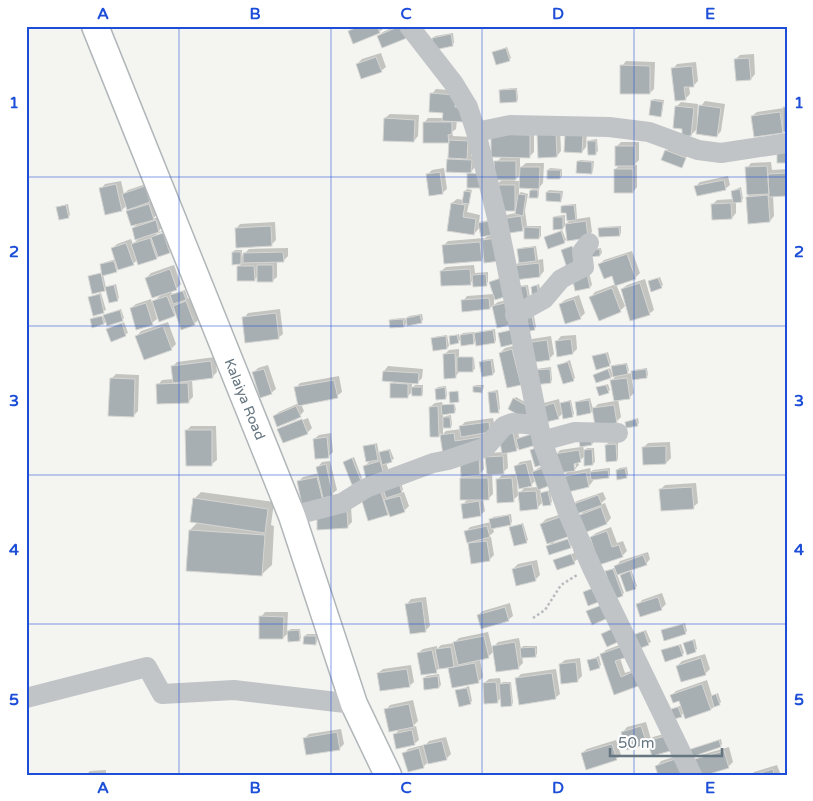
<svg xmlns="http://www.w3.org/2000/svg" width="813" height="801" viewBox="0 0 813 801" font-family="'Varela Round',sans-serif">
	<style>
		.shadow { fill: #0003; fill-rule: evenodd }
		.building { fill: #a7afb3; stroke: #d6d6d3 }
		.lines { fill: none; stroke-linecap: round; stroke-linejoin: round }
		.major-casing { stroke: #b1b6b9; stroke-width: 29 }
		.path { stroke: #b8bbbd; stroke-width: 2.5; stroke-dasharray: 2.5 2.5; stroke-linecap: butt }
		.minor { stroke: #c0c4c7; stroke-width: 20 }
		.major { stroke: #fff; stroke-width: 26 }
		.grid { fill: none; stroke: #1d4ed8; stroke-width: 1; stroke-opacity: 0.55 }
		.labels { text-anchor: middle; stroke-width: 5; stroke-linejoin: round; paint-order: stroke }
		.street-label { font-size: 14px; fill: #657681; stroke: #fff }
		.neatline { fill: none; stroke: #1d4ed8; stroke-width: 2 }
		.grid-label { font-size: 16px; text-anchor: middle; font-weight: bold; fill: #1d4ed8 }
	</style>
	<rect width="100%" height="100%" fill="#f4f4f1"/>
	<path class="shadow" d="M356,26H383L384,28L379,32H350Z
		M396,26H408L378,36L383,32Z
		M453,33L454,43L452,45L433,38L435,36Z
		M507,47L511,58L509,60L494,53Z
		M381,53L386,67L381,71L357,64L362,59Z
		M754,54L755,74L751,79L735,60L740,55Z
		M626,61L655,62L654,89L650,93L622,66Z
		M696,62L698,81L693,86H689L690,94L685,99L673,69L677,64Z
		M517,88L518,99L517,101L500,91L502,89Z
		M436,89L460,91L456,129L452,132L453,136L472,137L471,156H476L475,167L471,172L448,171L451,142H424V123L428,118H444V112L432,94Z
		M654,99L664,100L662,114L660,116L652,101Z
		M705,101L725,104L721,131L717,136L698,128L691,135L676,107L681,102L698,104L697,120H699L701,106Z
		M787,105V131L782,132L752,116L757,112L784,108Z
		M390,114L419,115L418,136L414,141L385,118Z
		M560,129L561,151L557,156H540Z
		M571,130L587,131L586,147L582,152Z
		M534,131V152L529,157L520,156V168L526,163H544L543,183L538,189H539V195L537,197L531,191L534,187H519V194L521,192L528,194L525,211L527,226H541V236L539,238H525V227L523,229L504,232L506,215L516,213L517,207L514,209L496,185L503,179L496,162ZM521,174V181H514Z
		M597,139L598,151L596,153L589,141L591,140Z
		M621,142H639V160L634,165H637V187L633,192L615,170L620,164L616,147Z
		M668,149L687,156L682,166L666,151Z
		M580,160L594,161L593,171L591,173L578,162Z
		M771,162L772,170L787,169V195H773L774,216L770,221L747,197L749,196L747,168L751,163Z
		M444,168L447,189L442,193L428,174L432,170Z
		M550,168L562,169V176L560,178L548,170Z
		M728,176L730,185L725,189L696,186L700,182Z
		M121,181L124,194L128,190L149,183L154,196L148,202L153,201L157,214L153,219L160,216L163,226L158,232L168,230L156,234V236L169,232L174,248L169,252L156,258L138,259L133,264L119,268L116,271L103,274L106,288L104,290L89,277L103,272L101,265L103,263L116,259L113,248L117,244L131,239L133,244L140,237L133,228L138,223L128,212L133,206L127,205L122,210L101,189L105,184Z
		M741,187L743,199L736,202V213L732,218L712,205L717,200L734,199L732,191Z
		M467,189L472,190L467,212L480,215L479,222L495,219L480,227L474,234L452,203L457,199L464,200L465,191Z
		M549,190L563,191L562,199L560,201L547,192Z
		M68,204L70,215L68,217L57,207Z
		M576,204L577,219L590,217L592,232L587,237L566,224L571,219L568,211L562,207L564,205Z
		M565,215V226L563,228L554,218L556,216Z
		M275,222L276,240L271,245L236,229L240,224Z
		M621,226V233L619,235L600,229L602,227Z
		M562,230L566,240L564,242L546,237Z
		M501,234L481,260L443,246L448,241L484,238V239L489,235Z
		M536,246L538,260L543,259L544,271L540,276L514,266L520,262L518,250L520,248Z
		M288,248V256L283,261H277V277L272,281L258,276L254,280L238,267L242,263H234L233,252L235,250H242V256L249,249Z
		M601,248L602,253L600,255L590,249Z
		M632,251L640,273L635,278L616,284L625,306L620,311L591,297L595,292L616,284L613,275L600,264L604,260Z
		M174,265L181,284L176,289L171,290L172,294L185,290L188,299L191,297L199,319L194,324L176,313L174,315L156,308H154L157,319L152,323L131,308L136,304L151,299L152,303L162,294L146,278L151,273Z
		M474,265L475,273L488,272V282L486,284L474,280L470,283L441,271L446,267Z
		M589,272L592,285L590,287L576,290Z
		M503,277L506,295L494,299V305L498,302L513,299L498,327L493,305L490,308L463,301L467,296L494,294L491,282Z
		M660,277L663,285L661,287L649,282Z
		M645,279L654,310L649,314L622,289L627,285Z
		M116,284L119,298L117,300L106,288Z
		M539,284L542,297L532,287Z
		M528,285L531,303L518,286Z
		M101,293L106,310L94,314L90,297Z
		M579,295L585,313L580,318L560,304L565,300Z
		M121,309L124,318L122,320L106,321L104,323L93,326L92,319L94,317L104,316L107,314Z
		M280,309L283,334L278,338L244,318L248,313Z
		M422,314L423,320L421,322H408L404,326L390,321L392,319L405,318V320L409,316Z
		M534,316L536,327L534,329L525,319Z
		M124,322L128,333L112,340L108,329Z
		M168,322L176,344L171,349L137,336L141,331Z
		M495,329L496,340L495,342L476,340L474,343L461,339L458,342L450,337L459,334V337L463,333L474,332L475,334L477,332Z
		M447,335L449,346L447,348L434,349L432,339L434,337Z
		M576,335L577,349L573,353L557,341L561,336Z
		M551,336L554,354L550,358L528,344L532,339Z
		M517,345L520,384L500,353L505,348Z
		M459,349V356L474,355L459,356V358H474L475,369L473,370L460,371L455,377L445,354L449,350Z
		M608,352L611,363L609,365L594,357Z
		M215,357L217,372L213,376L192,379L193,397L189,401L158,385L162,380L174,379L172,367L177,362Z
		M493,359L495,372L493,374L481,362L483,360Z
		M570,360L575,378L573,380L559,365Z
		M627,363L629,371L625,374L633,373L634,370L647,368L648,375L646,377L632,379L634,393L629,398L618,399L621,417L616,422L594,409L591,412L576,403L578,401L590,398L593,409L598,404L615,401L612,380L617,375L597,382L594,375L610,368L612,373H613L612,367L614,365Z
		M268,365L276,389L271,393L253,373L258,368Z
		M388,366L423,369L422,378L418,382H412V388L415,385H423V393L422,395L413,391L407,397L391,384L395,381L384,371Z
		M551,367L552,380L550,382L536,369Z
		M116,374L139,375L138,411L133,416L111,379Z
		M339,376L342,392L337,396L301,404L304,411L296,420L307,416L282,425V428L308,418L312,428L307,433L279,429L287,421L274,416L279,412L299,403L296,388L300,383Z
		M608,384L610,390L608,392L598,388Z
		M476,385H484L483,390L481,392L474,387Z
		M446,386L447,396L445,398L436,389L438,387Z
		M498,390L500,409L498,411L490,393L492,391Z
		M516,397L532,406L525,417L514,399Z
		M559,399L560,404L563,402L571,400L574,414L572,416L563,413L558,418L543,422L544,403Z
		M442,402L443,406L455,405L456,410L454,412L443,413V419L446,416L451,415L452,425L450,427H443V434L446,431L461,429L460,427L465,422L493,418L494,423L490,437L444,454L441,433L439,436L430,407L435,403Z
		M638,418L639,423L637,425L626,422Z
		M191,426H216L217,460L212,464L186,431Z
		M518,429L519,438L534,433L516,450L507,452L508,468L503,472L492,473L493,494L488,499H483L485,511L480,515L462,505L468,499L461,478L462,477L461,460L483,454L484,469L480,474H488L487,458L491,453L503,452L500,436Z
		M331,433L333,452L329,456L314,439L319,435Z
		M580,439L594,442L592,444L583,445L584,451L587,448H594L595,462L593,464L585,456L578,462L579,465L572,472L590,468L591,472L593,470L610,468V475L608,477L593,479V481L589,486L562,478L569,470L556,455L560,450L581,447ZM574,457L576,467H573Z
		M670,442L671,458L666,463L643,448L648,443Z
		M377,443L379,454L382,451L390,449L394,459L386,462L389,472L384,477L364,467L371,460L364,447Z
		M608,443H618V458L617,460L606,445Z
		M354,457L362,478L360,480L344,462Z
		M531,460L534,472L538,468L549,463L540,488L541,494L543,492L550,490L552,502L550,504L543,502L537,508L520,494L513,500L497,480L502,475L517,474L515,467L520,462ZM517,480L531,485L536,480L538,487L524,488L518,495Z
		M330,461L337,490L332,494L322,499L298,482L303,477L319,473L318,467L322,462Z
		M627,467L628,475L626,477L617,470L619,468Z
		M401,482L403,490L400,493L404,492L409,506L404,511L368,520L361,495Z
		M696,483L698,503L693,507L661,489L665,485Z
		M201,492L274,502L271,525L274,526L272,565L262,574L190,530L198,522L194,499Z
		M603,492L606,499L599,505L605,503L611,518L607,523L584,531L579,516L586,509L572,505L577,501Z
		M351,507L352,522L347,527L318,513Z
		M568,512L553,541L554,543L570,538L572,545L570,547H547L553,541L541,524L546,519Z
		M511,514L512,522L510,524L493,528L494,532L488,537H491L494,555L489,560L469,544L473,540L466,532L470,527L491,522V519L493,517Z
		M523,523L528,540L526,542L511,528Z
		M611,527L617,543L623,541L627,551L622,556L591,537L596,533Z
		M573,549L583,558L576,560L574,563L557,559L574,553Z
		M648,552L650,559L646,564L631,569L637,586L636,587L627,591L621,575L625,571L617,574L624,593L622,595L606,572L616,567L620,561Z
		M537,560L540,575L536,579L516,584L513,569L518,564Z
		M662,593L666,604L661,609L638,605L642,600Z
		M426,597L430,626L426,630L407,604L411,599Z
		M510,603L513,616L508,620L478,615L483,611Z
		M265,612H288L287,632L291,629H300L301,638L299,640L289,632L283,638L261,617Z
		M685,623L687,631L685,633L663,631Z
		M646,630L651,642L639,647L636,634Z
		M488,632L492,648L498,642L519,638L521,649L523,646H537V654L535,656H522L523,663L519,667L494,651L488,657L480,659L483,677L478,682L453,686L449,666L440,668L436,671L418,653L423,649L437,646V649L441,645L454,643L459,638Z
		M307,634H318L317,642L316,643L305,636Z
		M695,639L697,649L695,651L685,643Z
		M630,641L620,658L625,673L640,668L614,693L601,655L606,650Z
		M681,644L684,653L682,655L663,651Z
		M705,654L710,669L705,674L677,666L682,661Z
		M599,656L601,665L599,667L589,660Z
		M580,658L582,676L577,681L560,664L565,660Z
		M411,665L414,682L409,686L378,673L383,669Z
		M556,669L560,694L555,698L516,679L521,674Z
		M439,674L441,685L439,687L424,678L426,676Z
		M500,678L501,684L503,682H511L513,703L511,705L502,697L497,702L484,683L489,679Z
		M707,680L712,696L718,693L721,702L719,704L711,709L684,712L681,716L672,709L682,705L680,699L672,695L676,691Z
		M469,686L472,701L470,703L457,691Z
		M413,700L418,721L412,727L416,726L419,740L414,744L395,734L401,728L386,710L390,705Z
		M646,722L651,739L653,737L674,731L678,744L649,741L646,743L623,732L627,727Z
		M341,729L344,744L339,749L304,739L309,734Z
		M446,737L451,754L446,759L429,761L423,767L404,754L408,749L423,745L424,747L429,741Z
		M721,739L722,744L721,746L690,751Z
		M616,740L621,755L616,759L582,753L587,749Z
		M729,747L733,762L728,767L697,760L701,755Z
		M686,753L692,772L657,766L661,761Z
		M777,765L780,773L778,775H751L754,772Z
		M106,770V775H86L90,771Z"/>
	<path class="building" d="M360,26H377L380,33L353,44L348,31Z
		M400,26L407,38L382,48L377,36Z
		M451,34L453,46L434,50L432,38Z
		M506,48L510,61L496,65L492,52Z
		M376,57L382,72L361,79L356,64Z
		M749,58L751,80L736,81L734,59Z
		M620,65L650,66V94H620Z
		M692,66L694,87H684L686,100L675,101L671,68Z
		M516,89L517,102L500,103L499,90Z
		M430,93L456,95L455,107L467,108L466,122L442,121L443,113L429,112Z
		M651,100L663,102L661,117L649,115Z
		M699,105L721,108L717,137L696,134Z
		M675,106L694,108L691,136H682V129L673,128Z
		M783,107H787V132H783Z
		M780,112L783,133L754,137L751,116Z
		M384,118L415,120L414,142L383,141Z
		M423,122H452V134L448,135L449,143H423Z
		M537,133H556L557,157L538,158Z
		M491,134L530,135V158L491,157Z
		M565,134L583,135L582,153L564,152Z
		M449,140L468,141L467,159L448,158Z
		M587,141H596V155H588Z
		M615,146H635V166H615Z
		M665,150L686,158L682,168L661,160Z
		M777,150H786L787,163H777Z
		M447,159L472,160L471,173L446,172Z
		M494,161H516V180H495Z
		M577,161L592,162V174L576,173Z
		M767,166L769,194L747,195L745,167Z
		M520,167H540L539,189L519,188Z
		M614,169H633V193H614Z
		M547,170H561L560,179H547Z
		M440,172L443,194L429,196L426,174Z
		M467,173L483,174V188H467Z
		M787,173V196L769,197L768,174Z
		M724,180L726,190L697,196L694,186Z
		M116,184L122,211L105,215L99,188Z
		M495,185H515V211H495Z
		M145,186L150,202L127,210L122,194Z
		M740,189L742,202L733,203L731,191Z
		M530,190H538V198H529Z
		M464,191L471,192L469,204L462,203Z
		M546,192L561,193V202L546,201Z
		M518,194L526,195L523,216L515,214Z
		M768,195L770,222L748,224L746,197Z
		M451,203L465,205L463,217L476,219L474,235L447,231Z
		M731,203L732,219L712,220L711,204Z
		M149,204L154,220L131,226L126,211Z
		M66,205L69,218L59,220L56,207Z
		M574,205L576,220L567,221L566,213H561V206Z
		M521,216L523,231L503,234L500,219Z
		M553,217H563V229L553,230Z
		M156,220L159,232L135,240L132,228Z
		M494,220L497,234L481,237L478,223Z
		M586,221L588,238L567,241L565,224Z
		M271,226L272,246L236,248L235,228Z
		M524,227L540,228L539,239H524Z
		M619,227L620,236L599,237L598,228Z
		M561,231L565,243L548,249L544,237Z
		M163,233L170,253L158,257L151,237Z
		M150,238L157,259L138,265L131,244Z
		M497,238L500,261L484,263L482,240Z
		M480,242L482,261L444,264L442,245Z
		M126,243L134,265L118,270L111,248Z
		M572,246L578,264L567,268L561,250Z
		M534,247L536,261L519,263L517,249Z
		M600,249V256L587,257L586,250Z
		M232,252H241V264L232,265Z
		M283,252L284,262L243,263V253Z
		M627,254L636,279L615,286L612,276L604,279L598,264Z
		M114,261L117,272L102,276L100,264Z
		M539,263L540,277L514,280L512,266Z
		M257,265H273V282H257Z
		M237,266H254L255,281H237Z
		M170,269L177,290L152,298L145,278Z
		M470,269L471,285L441,286L440,271Z
		M101,273L105,291L92,294L88,276Z
		M587,273L590,288L575,291L572,276Z
		M486,274L487,286L473,287L472,275Z
		M501,278L507,296L495,300L489,282Z
		M658,278L662,288L651,292L648,281Z
		M640,283L650,315L630,321L621,289Z
		M114,285L118,301L109,303L105,287Z
		M537,285L540,300L533,301L531,287Z
		M526,286L530,306L518,308L514,288Z
		M612,288L621,312L599,321L589,297Z
		M183,291L186,300L173,304L170,295Z
		M100,294L104,313L93,316L88,297Z
		M167,296L175,316L159,322L152,301Z
		M489,298L490,309L462,312L461,300Z
		M574,299L581,319L565,324L559,304Z
		M186,301L195,325L181,330L173,306Z
		M509,302L514,324L497,328L492,306Z
		M146,303L153,325L136,330L130,308Z
		M120,310L123,321L107,326L103,315Z
		M276,313L279,339L245,343L242,317Z
		M420,315L422,323L407,326L406,318Z
		M102,316L104,324L92,328L90,319Z
		M532,317L535,330L525,332L523,318Z
		M403,319L404,327L390,328L389,320Z
		M122,323L126,336L111,342L106,329Z
		M163,326L172,350L144,360L135,336Z
		M493,330L495,343L476,346L474,333Z
		M511,330L514,344L501,347L498,333Z
		M473,333L474,344L461,346L460,335Z
		M457,335L459,343L450,345L449,336Z
		M446,336L447,349L433,351L431,338Z
		M571,339L573,354L557,357L555,341Z
		M547,340L550,360L529,363L526,343Z
		M512,349L521,385L507,388L499,353Z
		M455,353L456,378L444,379L443,354Z
		M606,353L610,366L596,370L592,356Z
		M457,357H473V372H457Z
		M491,360L493,375L482,377L479,362Z
		M211,361L213,378L173,383L171,366Z
		M568,362L574,381L563,384L557,365Z
		M626,364L628,374L613,377L611,366Z
		M264,369L272,394L260,398L252,372Z
		M550,369L551,383L534,385L533,370Z
		M608,369L611,378L596,383L593,375Z
		M646,369L647,378L632,380L631,371Z
		M383,371L419,373L418,384L382,381Z
		M110,378L135,379L134,417L108,416Z
		M627,378L630,399L614,401L610,380Z
		M334,380L338,398L298,406L294,387Z
		M188,383L189,403L157,404L156,384Z
		M390,383L408,384V398H390Z
		M606,385L609,393L599,396L596,387Z
		M473,386L482,387V393L473,392Z
		M411,387H422V396H412Z
		M445,387L446,399L436,400L435,389Z
		M458,391L459,402L450,403L449,392Z
		M488,392H496L499,413H490Z
		M513,398L531,408L525,419L508,409Z
		M589,400L591,413L577,416L575,402Z
		M570,401L573,417L563,419L560,403Z
		M554,403L559,419L542,423L538,408Z
		M454,404L455,413L442,415L441,405Z
		M614,405L617,423L595,426L592,408Z
		M296,406L301,417L277,427L273,416Z
		M438,406L439,437H430L429,407Z
		M443,417H450L451,428H443Z
		M302,419L308,434L283,443L277,429Z
		M636,419L638,426L626,428L625,422Z
		M489,422L490,432L461,437L459,426Z
		M185,430H212V466H186Z
		M454,433L455,441L481,437L486,442L443,455L440,435Z
		M513,433L517,451L502,454L499,436Z
		M532,434L536,445L519,450L516,439Z
		M327,437L329,458L315,459L313,439Z
		M591,438L592,445L580,447L579,439Z
		M375,444L378,460L366,462L363,446Z
		M616,444L617,461L606,462L605,445Z
		M666,446V464L643,465L642,447Z
		M539,447L545,464L535,467L530,450Z
		M592,449L593,465L584,466V450Z
		M389,450L392,462L382,465L379,452Z
		M579,450L581,462L574,464L575,471L558,473L554,454Z
		M503,456L504,474L487,475L485,457Z
		M352,458L361,481L352,485L343,462Z
		M479,458L480,475L461,477L460,460Z
		M380,461L385,478L367,483L363,466Z
		M526,463L532,486L519,489L514,466Z
		M326,464L333,496L323,498L316,467Z
		M545,467L551,485L538,490L532,472Z
		M625,468L627,478L617,480L616,470Z
		M608,470L609,478L591,480L590,472Z
		M586,472L589,487L564,493L561,477Z
		M317,477L323,501L302,505L297,481Z
		M460,478H488L489,500H460Z
		M512,478L514,502L497,503L496,479Z
		M399,483L402,493L386,498L383,489Z
		M692,487L694,509L661,511L659,489Z
		M380,489L388,515L368,521L360,495Z
		M536,491L538,509L520,511L518,492Z
		M548,491L551,505L543,506L540,493Z
		M598,495L602,505L574,515L571,505Z
		M400,496L405,512L390,517L384,500Z
		M193,498L268,509L265,533L190,522Z
		M479,501L481,516L463,519L461,504Z
		M601,507L607,524L584,533L577,516Z
		M347,511L348,528L317,530V512Z
		M509,515L511,525L491,529L489,519Z
		M563,516L570,536L547,544L540,524Z
		M522,524L527,543L514,546L509,527Z
		M487,526L490,537L467,543L464,531Z
		M189,530L265,535L262,576L186,571Z
		M607,531L612,547L619,545L623,557L599,565L590,537Z
		M568,539L571,548L549,555L546,546Z
		M487,541L490,561L471,564L468,543Z
		M571,554L575,564L557,570L553,560Z
		M643,555L647,565L617,575L614,566Z
		M532,564L536,581L516,586L512,569Z
		M613,569L623,596L614,599L605,571Z
		M630,571L636,589L626,592L620,575Z
		M596,587L601,601L588,606L583,592Z
		M658,597L662,610L640,617L636,604Z
		M422,601L426,632L410,634L405,604Z
		M602,605L608,618L592,625L586,611Z
		M505,607L509,621L481,629L477,615Z
		M259,616L284,617L283,639H259Z
		M683,624L686,634L664,641L661,630Z
		M614,628L620,641L607,647L601,634Z
		M299,630L300,641L288,642L287,631Z
		M644,631L649,645L638,649L633,635Z
		M304,636H316V645L303,644Z
		M484,636L489,658L458,665L453,642Z
		M693,640L696,652L687,655L683,643Z
		M515,642L519,669L496,672L492,646Z
		M626,645L630,656L615,661L621,677L635,671L641,685L614,695L600,654Z
		M679,645L683,656L665,662L661,650Z
		M451,647L454,667L439,669L435,649Z
		M535,647L536,657L521,658L520,648Z
		M432,650L437,673L421,675L417,653Z
		M597,658L600,668L590,671L587,660Z
		M701,658L706,675L681,682L676,666Z
		M576,662L578,682L561,684L559,664Z
		M475,663L479,683L452,688L448,668Z
		M407,669L410,687L380,691L377,673Z
		M552,673L556,699L519,705L515,678Z
		M438,676L439,688L424,690L423,678Z
		M496,682L498,703L484,704L483,683Z
		M510,683L512,706L501,707L499,684Z
		M702,684L711,710L685,719L679,701L673,703L670,695Z
		M467,688L471,704L459,707L455,690Z
		M716,694L720,705L714,707L711,696Z
		M409,704L414,727L389,732L384,709Z
		M678,707L682,717L674,719L671,709Z
		M641,726L647,744L627,750L621,732Z
		M412,730L415,745L396,749L393,734Z
		M337,732L340,750L306,755L303,738Z
		M669,735L674,750L652,756L647,741Z
		M719,740L721,747L691,757L688,750Z
		M442,741L447,760L428,764L423,745Z
		M612,744L617,760L586,770L581,753Z
		M419,748L424,768L408,772L402,753Z
		M724,751L729,768L706,775H700L695,759Z
		M681,757L687,775H658L655,766Z
		M773,769L774,775H754Z"/>
	<g class="lines">
		<defs>
			<path id="major" d="M95,26L292,516L354,704L388,775"/>
		</defs>
		<use href="#major" class="major-casing"/>
		<path class="path" d="M533,618L545,610L561,585L577,575"/>
		<path class="minor" d="M409,26L454,84L468,107L476,132L497,218L542,441L568,513L592,568L692,775
			M476,132L510,125L609,127L649,132L698,150L721,153L787,143
			M515,315L544,299L561,279L584,267L582,252L589,243
			M542,441L575,432L618,433
			M292,516L342,503L366,488L433,463L448,460L486,447L504,426L512,423L538,425
			M26,698L147,667L162,694L234,690L354,704"/>
		<use href="#major" class="major"/>
	</g>
	<path class="grid" d="M179,26V775M331,26V775M482,26V775M634,26V775M26,177H787M26,326H787M26,475H787M26,624H787"/>
	<g class="labels">
		<g class="street-label">
			<text transform="translate(245 399) rotate(68)" y="5">Kalaiya Road</text>
		</g>
	</g>
	<rect width="813" height="801" fill="none" stroke="#ffffff" stroke-width="55"/>
	<path d="M610 748v8h112v-8" fill="none" stroke="#657681" stroke-width="2.5"/>
	<text x="618" y="748" font-size="15" fill="#657681" stroke="#ffffff" stroke-width="4" paint-order="stroke">50 m</text>
	<rect x="28" y="28" width="758" height="746" class="neatline"/>
	<g class="grid-label">
		<text x="103" y="19">A</text>
		<text x="255" y="19">B</text>
		<text x="406" y="19">C</text>
		<text x="558" y="19">D</text>
		<text x="710" y="19">E</text>
		<text x="14" y="108">1</text>
		<text x="799" y="108">1</text>
		<text x="14" y="257">2</text>
		<text x="799" y="257">2</text>
		<text x="14" y="406">3</text>
		<text x="799" y="406">3</text>
		<text x="14" y="555">4</text>
		<text x="799" y="555">4</text>
		<text x="14" y="705">5</text>
		<text x="799" y="705">5</text>
		<text x="103" y="793">A</text>
		<text x="255" y="793">B</text>
		<text x="406" y="793">C</text>
		<text x="558" y="793">D</text>
		<text x="710" y="793">E</text>
	</g>
</svg>
